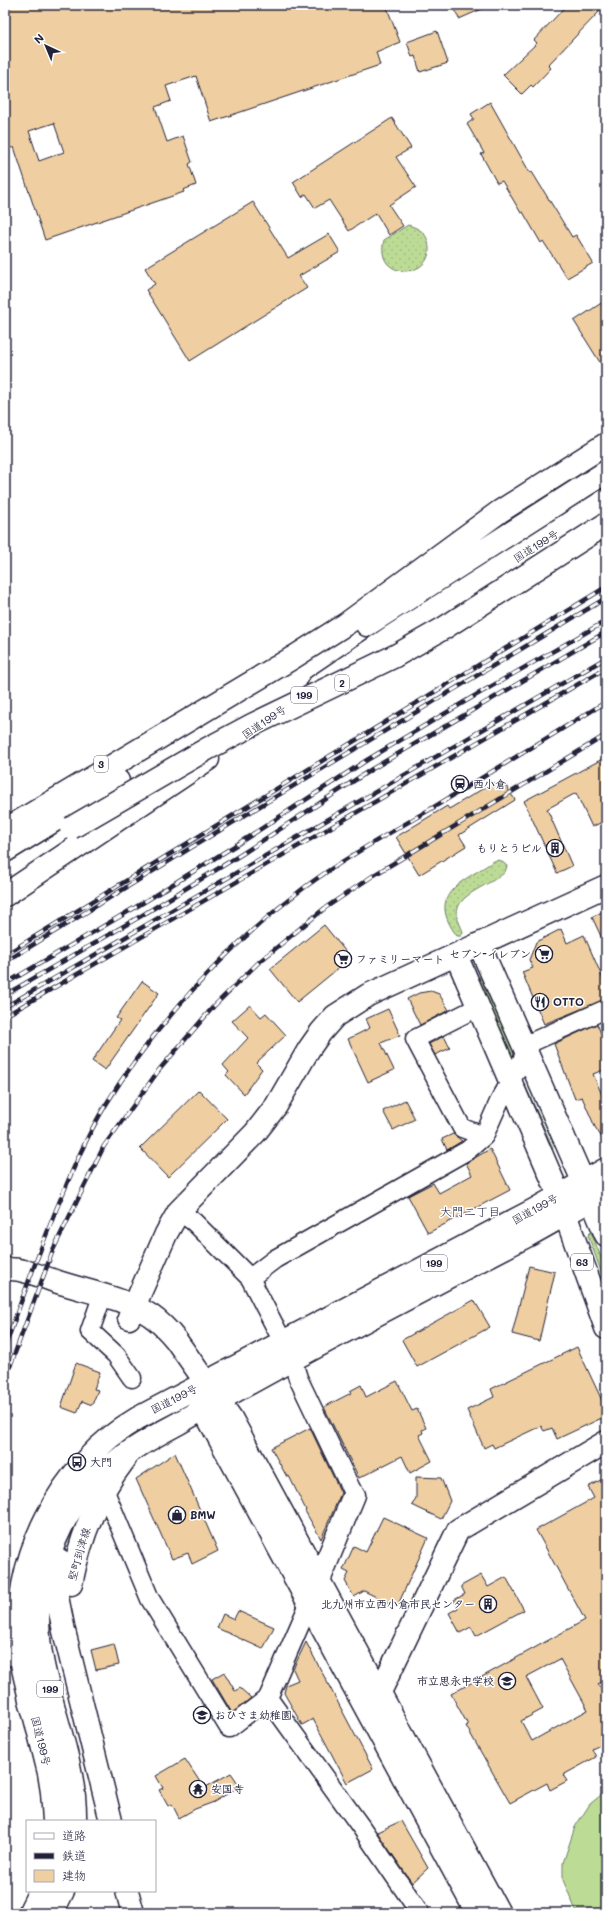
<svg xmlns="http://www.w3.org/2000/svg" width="611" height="1918" viewBox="0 0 611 1918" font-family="Mali,'Klee One',sans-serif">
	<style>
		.grass { fill: url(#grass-dots); stroke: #6f7f68 }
		.garden { fill: #bcdc96; stroke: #6f7f68 }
		.building { fill: #efcfa1; stroke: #22223b; fill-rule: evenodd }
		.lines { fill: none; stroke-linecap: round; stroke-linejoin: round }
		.street-casing { stroke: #22223b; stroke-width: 21 }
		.secondary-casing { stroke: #22223b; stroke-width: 25 }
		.primary-casing { stroke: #22223b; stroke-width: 25 }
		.highway-casing { stroke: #22223b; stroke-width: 25 }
		.street { stroke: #fff; stroke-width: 18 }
		.secondary { stroke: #fff; stroke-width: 22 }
		.primary { stroke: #fff; stroke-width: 22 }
		.highway { stroke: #fff; stroke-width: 22 }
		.rail-casing { stroke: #22223b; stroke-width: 4.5 }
		.rail { stroke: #fff; stroke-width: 3; stroke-dasharray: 9; stroke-linecap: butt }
		.highway-bridge-casing { stroke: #22223b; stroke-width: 25; stroke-linecap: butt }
		.highway-bridge { stroke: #fff; stroke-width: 22 }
		.labels { text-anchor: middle; stroke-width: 3; stroke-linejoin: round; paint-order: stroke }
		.shield { fill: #fff; stroke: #646476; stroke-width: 1 }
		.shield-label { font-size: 10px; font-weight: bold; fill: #22223b }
		.street-label { font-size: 11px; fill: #22223b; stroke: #fff }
		.poi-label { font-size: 11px; font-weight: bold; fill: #22223b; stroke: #fff; text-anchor: start }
		.neighbourhood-label { font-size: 12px; fill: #22223b; stroke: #fff }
	</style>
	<defs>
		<pattern id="grass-dots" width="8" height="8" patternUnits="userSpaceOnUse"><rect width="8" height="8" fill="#bcdc96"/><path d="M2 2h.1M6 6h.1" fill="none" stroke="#a1bc82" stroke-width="1.8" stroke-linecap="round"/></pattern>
	</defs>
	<rect width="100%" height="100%" fill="#fff"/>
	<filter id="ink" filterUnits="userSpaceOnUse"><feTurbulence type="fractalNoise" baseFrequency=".025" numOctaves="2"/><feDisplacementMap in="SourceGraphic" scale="8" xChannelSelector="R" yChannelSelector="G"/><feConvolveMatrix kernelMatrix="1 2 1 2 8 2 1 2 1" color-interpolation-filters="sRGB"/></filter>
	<g filter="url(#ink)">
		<path class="grass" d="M408,225C418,228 426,232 428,242C438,279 373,283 384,240Z
			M500,860L507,866L505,872C492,885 454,894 457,916C458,922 462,927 463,933L461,936H457C425,893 463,882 494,861Z
			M480,977H483L503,1022L515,1055L512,1060L477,978Z
			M523,1085L526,1087L553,1148L551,1152Z
			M591,1232L606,1270V1285L588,1235Z"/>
		<path class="garden" d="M606,1791V1913H577L563,1880V1863L575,1827L590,1804Z"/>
		<path class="building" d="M5,5H386L400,42L376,52L380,65L211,122L196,76L166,86L171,101L155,107L167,142L183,136L192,162L189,164L196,185L183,190L184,192L45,240L14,147L5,150ZM54,123L64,152L39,161L29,131Z
			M453,5H491L459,19Z
			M567,5H593L600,11L548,65L551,68L533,87L531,85L522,94L503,75L537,43L534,40Z
			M437,31L448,63L420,72L415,56L412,57L407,42Z
			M490,102L530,173L532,172L572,237L576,235L593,263L567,278L543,241L541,243L523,212L521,213L502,181L497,183L481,154L484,153L467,124L474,119L471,114Z
			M392,118L411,148L396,157L416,187L389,205L403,226L389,235L376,213L349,231L329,200L315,208L306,194L302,197L293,182Z
			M253,202L288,258L329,234L340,252L299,276L307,288L190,361L146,290L155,284L145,268Z
			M606,300V372L574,321Z
			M606,757V820L592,827L576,793L547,809L572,866L557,873L524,801Z
			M494,782L499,790L506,786L515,800L459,835L466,846L419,875L396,837L447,806L449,809Z
			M606,910V947L592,917Z
			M324,925L351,958L297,1002L270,969Z
			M561,929L567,943L584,935L603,979L606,978V999L544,1024L522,972L533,968L529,960L536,942Z
			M142,981L159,993L105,1070L92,1061L120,1020L116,1018Z
			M431,991L439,994L449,1010L420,1025L407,999L419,993Z
			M250,1005L261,1017L266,1013L286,1035L256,1063L262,1069L244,1094L226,1075L229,1072L223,1065L248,1038L232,1021Z
			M388,1009L400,1035L381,1043L394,1070L368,1082L348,1039L370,1028L366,1019Z
			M597,1024L606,1045V1069L593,1074L606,1104V1144L595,1127L582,1097L575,1099L554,1044Z
			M444,1036L450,1048L435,1055L429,1044Z
			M199,1090L227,1119L168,1177L140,1148Z
			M405,1100L415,1119L393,1130L383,1111Z
			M453,1134L462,1141L447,1150L442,1139Z
			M490,1149L510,1190L428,1233L408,1196L433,1183L439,1193L472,1175L466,1163Z
			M529,1266L555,1272L539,1341L512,1334Z
			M474,1300L490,1327L417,1367L402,1340Z
			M577,1347L606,1409V1416L557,1439L552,1428L544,1431L541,1426L494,1448L492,1444L484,1448L467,1410L494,1397L491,1389Z
			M76,1363L100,1372L94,1389L98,1390L92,1405L82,1401L77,1413L61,1407Z
			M397,1381L412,1411L417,1409L426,1428L422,1430L423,1433L419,1435L432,1461L410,1473L402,1456L359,1478L324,1407L351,1393L350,1391L361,1385L366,1397Z
			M310,1428L341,1493L321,1539L305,1511L306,1510L289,1476L287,1477L271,1448Z
			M175,1453L218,1551L192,1564L188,1553L172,1559L136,1479Z
			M416,1477L441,1478L450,1501L441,1519L412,1505L416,1498Z
			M606,1477V1680L598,1684L606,1698V1742L592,1749L596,1757L563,1775L567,1781L550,1790L547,1783L510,1803L466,1726L468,1725L451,1694L585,1620L536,1530L594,1498L588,1487ZM560,1659L588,1710L532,1741L521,1721L543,1709L526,1677Z
			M383,1517L428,1538L397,1607L364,1591L354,1597L345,1581L349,1573L343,1570L354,1546L366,1552Z
			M481,1575L488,1587L506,1577L524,1610L476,1636L471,1627L460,1633L449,1613L458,1608L454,1600L465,1594L461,1586Z
			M238,1611L274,1627L263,1649L217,1628L223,1614L234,1619Z
			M306,1642L373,1769L347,1783L313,1719L302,1725L284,1693L286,1685L298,1680L293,1669Z
			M114,1644L119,1665L96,1670L91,1650Z
			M224,1672L235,1691L240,1688L251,1698L232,1713L212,1679Z
			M185,1759L204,1788L231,1773L240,1786L214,1802L195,1809L179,1818L172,1804L168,1806L159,1790L163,1788L156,1776Z
			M401,1821L428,1868L412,1883L377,1832Z"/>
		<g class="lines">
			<defs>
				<path id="street" d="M478,1007L415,1039L462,1128L484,1136
					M179,1211L194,1222L250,1278L283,1342
					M250,1278L275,1259L468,1150L484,1136L499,1102L532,1042L606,1009
					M103,1294L90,1331L116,1355L132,1378
					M292,1359L298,1378L354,1495
					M104,1489L150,1599L229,1728L268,1698L309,1604
					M5,1657L32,1649
					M268,1698L361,1827L420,1913"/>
				<path id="secondary" d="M479,944L583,1181
					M456,955L559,1195
					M5,1270C17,1266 45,1278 58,1282C89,1292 121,1297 150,1315C160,1322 168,1330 176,1340L231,1418L499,1913
					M129,1318L166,1234L179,1211L255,1133L276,1106L309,1049L321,1032L335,1016L368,995L606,886
					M194,1392L477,1913
					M71,1584C71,1569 65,1559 49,1557L64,1631L111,1821
					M71,1584C80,1539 96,1496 125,1459
					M315,1590L354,1495
					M370,1698L380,1692L458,1530L606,1442
					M127,1891L133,1913"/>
				<path id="primary" d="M584,1182L606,1235
					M559,1197L606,1328"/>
				<path id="highway" d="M367,625L606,472
					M318,686L389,638L606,500
					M5,830L294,657L346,624L499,512L606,444
					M5,851L118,781
					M5,895L208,759
					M54,1821L52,1792L49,1773C43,1749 37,1724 30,1700C27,1684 22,1668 20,1652C10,1562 60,1463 138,1418L532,1211L606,1169
					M75,1821C77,1746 31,1677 39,1601C44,1560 61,1516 90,1485C115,1458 147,1440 179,1423C208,1406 237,1390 266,1374C352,1327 440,1281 527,1236C553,1222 579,1206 606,1192
					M29,1913L40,1891
					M52,1913L63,1891"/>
			</defs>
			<use href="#street" class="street-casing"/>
			<use href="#secondary" class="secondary-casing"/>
			<use href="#primary" class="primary-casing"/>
			<use href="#highway" class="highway-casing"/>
			<use href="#street" class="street"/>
			<use href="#secondary" class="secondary"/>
			<use href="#primary" class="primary"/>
			<use href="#highway" class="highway"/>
			<defs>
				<path id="rail" d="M5,955L606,587
					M5,962L192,847L606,598
					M5,984L136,907L236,845L367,760L471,698L606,621
					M5,995L141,916L242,854L372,769L606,632
					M5,1007L606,658
					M5,1016L606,668
					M5,1347C21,1301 38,1255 56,1210C71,1174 85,1139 105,1106C155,1024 228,945 305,887C346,857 390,833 434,807C491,772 549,737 606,702
					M5,1380L53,1250L104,1146L159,1070L214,1006L259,962L325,908L374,875L606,735"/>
			</defs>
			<use href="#rail" class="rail-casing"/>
			<use href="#rail" class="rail"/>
			<defs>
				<path id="highway-bridge" d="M71,828L207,749L252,725L395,656L444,628L606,524"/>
			</defs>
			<use href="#highway-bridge" class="highway-bridge-casing"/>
			<use href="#highway-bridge" class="highway-bridge"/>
		</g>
	</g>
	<defs>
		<symbol id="station-ring" viewBox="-11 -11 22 22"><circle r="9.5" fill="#fff" stroke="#22223b" stroke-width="1.5"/><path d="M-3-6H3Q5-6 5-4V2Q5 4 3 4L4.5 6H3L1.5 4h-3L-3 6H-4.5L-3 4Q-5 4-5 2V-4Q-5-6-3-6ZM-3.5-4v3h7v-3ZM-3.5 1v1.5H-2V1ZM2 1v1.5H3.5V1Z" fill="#22223b"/></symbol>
		<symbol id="building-ring" viewBox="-11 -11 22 22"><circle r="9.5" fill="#fff" stroke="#22223b" stroke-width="1.5"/><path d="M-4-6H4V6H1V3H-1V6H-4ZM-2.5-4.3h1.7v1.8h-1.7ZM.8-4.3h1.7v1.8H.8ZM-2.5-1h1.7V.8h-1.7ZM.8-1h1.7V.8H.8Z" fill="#22223b"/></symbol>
		<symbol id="supermarket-ring" viewBox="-11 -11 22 22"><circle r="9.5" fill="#fff" stroke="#22223b" stroke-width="1.5"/><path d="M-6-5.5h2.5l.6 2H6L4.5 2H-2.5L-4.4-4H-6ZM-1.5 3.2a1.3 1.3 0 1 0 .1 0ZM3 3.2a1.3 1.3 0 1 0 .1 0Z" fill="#22223b"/></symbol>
		<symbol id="restaurant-ring" viewBox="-11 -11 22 22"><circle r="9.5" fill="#fff" stroke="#22223b" stroke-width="1.5"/><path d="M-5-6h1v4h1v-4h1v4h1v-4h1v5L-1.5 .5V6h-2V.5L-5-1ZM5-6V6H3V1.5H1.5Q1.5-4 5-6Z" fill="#22223b"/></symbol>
		<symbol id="bus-ring" viewBox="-11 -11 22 22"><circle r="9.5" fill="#fff" stroke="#22223b" stroke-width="1.5"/><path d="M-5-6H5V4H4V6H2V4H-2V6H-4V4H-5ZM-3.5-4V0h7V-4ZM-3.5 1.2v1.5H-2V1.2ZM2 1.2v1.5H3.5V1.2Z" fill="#22223b"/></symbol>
		<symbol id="shop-ring" viewBox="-11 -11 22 22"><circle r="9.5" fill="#fff" stroke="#22223b" stroke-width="1.5"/><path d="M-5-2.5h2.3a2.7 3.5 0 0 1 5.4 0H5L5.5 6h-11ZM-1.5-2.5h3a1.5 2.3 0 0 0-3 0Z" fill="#22223b"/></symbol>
		<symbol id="school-ring" viewBox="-11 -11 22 22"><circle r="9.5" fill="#fff" stroke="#22223b" stroke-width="1.5"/><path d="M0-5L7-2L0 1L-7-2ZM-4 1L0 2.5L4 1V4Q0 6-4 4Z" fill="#22223b"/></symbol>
		<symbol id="temple-ring" viewBox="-11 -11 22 22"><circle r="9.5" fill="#fff" stroke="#22223b" stroke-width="1.5"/><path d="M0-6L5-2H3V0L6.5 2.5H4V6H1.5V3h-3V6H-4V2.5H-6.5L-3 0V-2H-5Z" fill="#22223b"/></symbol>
	</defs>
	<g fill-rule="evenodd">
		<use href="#station-ring" x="450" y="774" width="20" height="20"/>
		<use href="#building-ring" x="545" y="838" width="20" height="20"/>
		<use href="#supermarket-ring" x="534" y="944" width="20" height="20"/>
		<use href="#supermarket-ring" x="333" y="949" width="20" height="20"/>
		<use href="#restaurant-ring" x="530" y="992" width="20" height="20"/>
		<use href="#bus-ring" x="67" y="1452" width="20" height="20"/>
		<use href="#shop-ring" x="167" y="1505" width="20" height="20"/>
		<use href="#building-ring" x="478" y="1594" width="20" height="20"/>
		<use href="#school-ring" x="497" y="1671" width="20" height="20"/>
		<use href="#school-ring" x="192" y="1705" width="20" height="20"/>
		<use href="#temple-ring" x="188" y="1779" width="20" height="20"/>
	</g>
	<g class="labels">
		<g class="shield">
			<rect x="335" y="675" width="14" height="16" rx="3"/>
			<rect x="291" y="687" width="26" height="16" rx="3"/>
			<rect x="94" y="756" width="14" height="16" rx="3"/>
			<rect x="571" y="1254" width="22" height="16" rx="3"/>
			<rect x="421" y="1255" width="26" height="16" rx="3"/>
			<rect x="37" y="1681" width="26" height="16" rx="3"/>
		</g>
		<g class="shield-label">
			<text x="342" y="687">2</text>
			<text x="304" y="699">199</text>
			<text x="101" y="768">3</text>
			<text x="582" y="1266">63</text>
			<text x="434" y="1267">199</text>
			<text x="50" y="1693">199</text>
		</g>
		<g class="street-label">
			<text transform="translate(536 546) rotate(-32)" y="4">国道199号</text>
			<text transform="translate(264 722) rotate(-34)" y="4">国道199号</text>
			<text transform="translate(535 1209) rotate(-29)" y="4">国道199号</text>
			<text transform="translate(174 1399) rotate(-27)" y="4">国道199号</text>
			<text transform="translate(79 1554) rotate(-74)" y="4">堅町到津線</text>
			<text transform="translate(41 1741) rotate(76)" y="4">国道199号</text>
		</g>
		<g class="poi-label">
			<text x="473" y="788">西小倉</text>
			<text x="542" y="852" text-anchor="end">もりとうビル</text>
			<text x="531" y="958" text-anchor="end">セブン-イレブン</text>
			<text x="356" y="963">ファミリーマート</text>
			<text x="553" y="1006">OTTO</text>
			<text x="90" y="1466">大門</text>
			<text x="190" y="1519">BMW</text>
			<text x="475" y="1608" text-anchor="end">北九州市立西小倉市民センター</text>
			<text x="494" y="1685" text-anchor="end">市立思永中学校</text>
			<text x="215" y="1719">おひさま幼稚園</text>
			<text x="211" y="1793">安国寺</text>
		</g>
		<g class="neighbourhood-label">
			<text x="470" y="1216">大門二丁目</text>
		</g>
	</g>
	<rect width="611" height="1918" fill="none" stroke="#fff" stroke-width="20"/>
	<rect x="10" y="10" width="591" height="1898" fill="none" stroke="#22223b" stroke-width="1.5" filter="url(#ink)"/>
	<rect x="26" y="1820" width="130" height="72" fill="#ffffff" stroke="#a7a7b1"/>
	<rect x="34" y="1833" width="20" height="6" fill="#ffffff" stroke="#a7a7b1"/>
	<text x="62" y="1840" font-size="12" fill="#22223b">道路</text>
	<rect x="34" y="1853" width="20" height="6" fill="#22223b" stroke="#a7a7b1"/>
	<text x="62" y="1860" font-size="12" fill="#22223b">鉄道</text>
	<rect x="34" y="1870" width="20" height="12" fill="#efcfa1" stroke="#a7a7b1"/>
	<text x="62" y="1880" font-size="12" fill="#22223b">建物</text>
	<g transform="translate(46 46) rotate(316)" stroke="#ffffff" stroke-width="3" paint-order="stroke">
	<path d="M0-3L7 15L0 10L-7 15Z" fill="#22223b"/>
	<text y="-6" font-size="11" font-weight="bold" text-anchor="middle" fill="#22223b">N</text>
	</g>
</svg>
